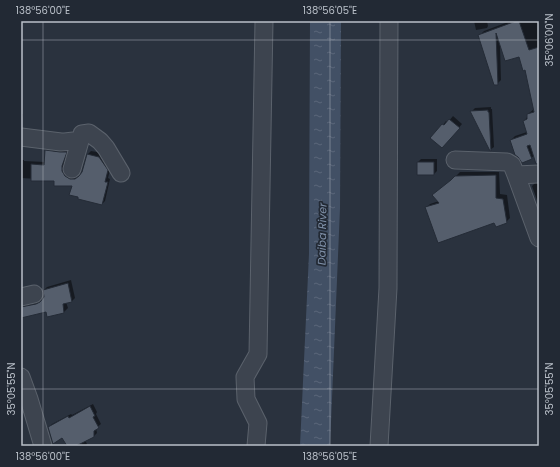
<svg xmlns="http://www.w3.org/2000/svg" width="560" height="467" viewBox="0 0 560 467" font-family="Poppins,sans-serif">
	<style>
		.water { fill: url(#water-ripples) }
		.shadow { fill: #0007 }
		.building { fill: #555e6c; stroke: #242b36 }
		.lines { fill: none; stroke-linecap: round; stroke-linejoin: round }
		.minor-casing { stroke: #5b626c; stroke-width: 19 }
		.minor { stroke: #3d444f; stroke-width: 17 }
		.ticks { fill: none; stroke: #bac0c9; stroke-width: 1; stroke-opacity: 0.45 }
		.labels { text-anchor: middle; stroke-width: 3.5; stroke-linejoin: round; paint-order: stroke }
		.water-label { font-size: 11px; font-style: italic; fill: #7f90a8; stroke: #222934 }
		.neatline { fill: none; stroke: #bac0c9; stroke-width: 1.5 }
		.ticks-label { font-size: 10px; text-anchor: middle; fill: #bac0c9 }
	</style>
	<defs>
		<pattern id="water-ripples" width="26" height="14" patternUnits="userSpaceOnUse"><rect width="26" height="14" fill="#425065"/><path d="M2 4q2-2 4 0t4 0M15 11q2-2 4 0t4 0" fill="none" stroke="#5b677a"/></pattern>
	</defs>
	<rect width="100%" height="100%" fill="#2a323e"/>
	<path class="water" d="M310,21H341L340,208L330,446H300L309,254Z"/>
	<path class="shadow" d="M474,21H487L488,26L487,28L476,30Z
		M511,21H539V163L534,156L531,158L511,140L515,136L527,132L524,121L528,116V114L534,109L525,69L519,56L500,46L501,80L497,84L479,36L484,31Z
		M491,107V109H492L494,147L490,150L472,111L475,108Z
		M21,114H23L21,124Z
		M453,116L462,124L445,144L443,125L446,121L448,122Z
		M49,147L69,149L73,175L78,176L81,174L88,154L91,151L103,153L111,166L108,178L110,179L105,201L102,204L73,185L55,180L21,178V160H24V161L45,162L46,150Z
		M421,159H437V171L434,174L418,162Z
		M460,172H499L500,194L507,195L510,218L506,222H495L426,208L430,204L439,201L455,177Z
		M535,183H539V206L532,186Z
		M71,280L75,298L72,301L66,302L68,308L64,312L47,316L46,311L21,317V303L27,304L41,301L44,298V290L47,287Z
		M93,404L97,412L96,414L101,424L96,428L97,433L94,436L85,440L87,444L85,446H68L63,437L49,427L52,424L71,414L72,415Z"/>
	<path class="building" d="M516,21H519L529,50L539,47V164H536L530,145L527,146L532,159L522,163L518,157L515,155L510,140L527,134L523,121L527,119V114L534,112L525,70L523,71L519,57L505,61L496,33L498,85H494L478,35Z
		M488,110V112H489L491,151H490L470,111Z
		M449,119L460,128L442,148L430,138L442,124L444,125Z
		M45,150L60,152H67L62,166V171L65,176L70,179H75L79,176L82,172L87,154L99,157L108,170L105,182H108L102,205L78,199V197L69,195L72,186H54V181H31V164L44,165Z
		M417,162H434V175H417Z
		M496,175V198L503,199L507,223L496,227L494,223L438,243L425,207L439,203L432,195L451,180L455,176Z
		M68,283L72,302L63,304L64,313L47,317L46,312L21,318V307L36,304L40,302L44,297L43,290Z
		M90,406L95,416L93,417L99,428L94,431V437L76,446H67L62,438L53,444L48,427L68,416L69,418Z"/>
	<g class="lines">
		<defs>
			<path id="minor" d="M21,137L61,142C68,142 74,140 80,141
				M455,160L507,162L512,165L516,175L539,174
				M72,169L82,134L89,133L100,141L106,148L121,173
				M516,175L539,238
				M21,297L34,294
				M21,377L29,399L43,446
				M256,446L258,423L246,399L245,377L258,354L264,21
				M379,446L388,288L389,21"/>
		</defs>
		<use href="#minor" class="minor-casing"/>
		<use href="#minor" class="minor"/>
	</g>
	<path class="ticks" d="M43,21V446M330,21V446M21,40H539M21,389H539"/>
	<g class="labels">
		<g class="water-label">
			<text transform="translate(322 234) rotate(-89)" y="4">Daiba River</text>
		</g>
	</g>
	<rect width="560" height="467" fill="none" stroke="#222934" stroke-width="44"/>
	<rect x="22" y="22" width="516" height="423" class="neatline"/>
	<g class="ticks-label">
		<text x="43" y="14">138°56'00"E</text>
		<text x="330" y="14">138°56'05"E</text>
		<text transform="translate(549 40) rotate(-90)" y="4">35°06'00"N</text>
		<text transform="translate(11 389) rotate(-90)" y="4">35°05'55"N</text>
		<text transform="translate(549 389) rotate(-90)" y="4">35°05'55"N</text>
		<text x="43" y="460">138°56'00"E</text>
		<text x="330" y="460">138°56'05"E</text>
	</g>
</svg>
